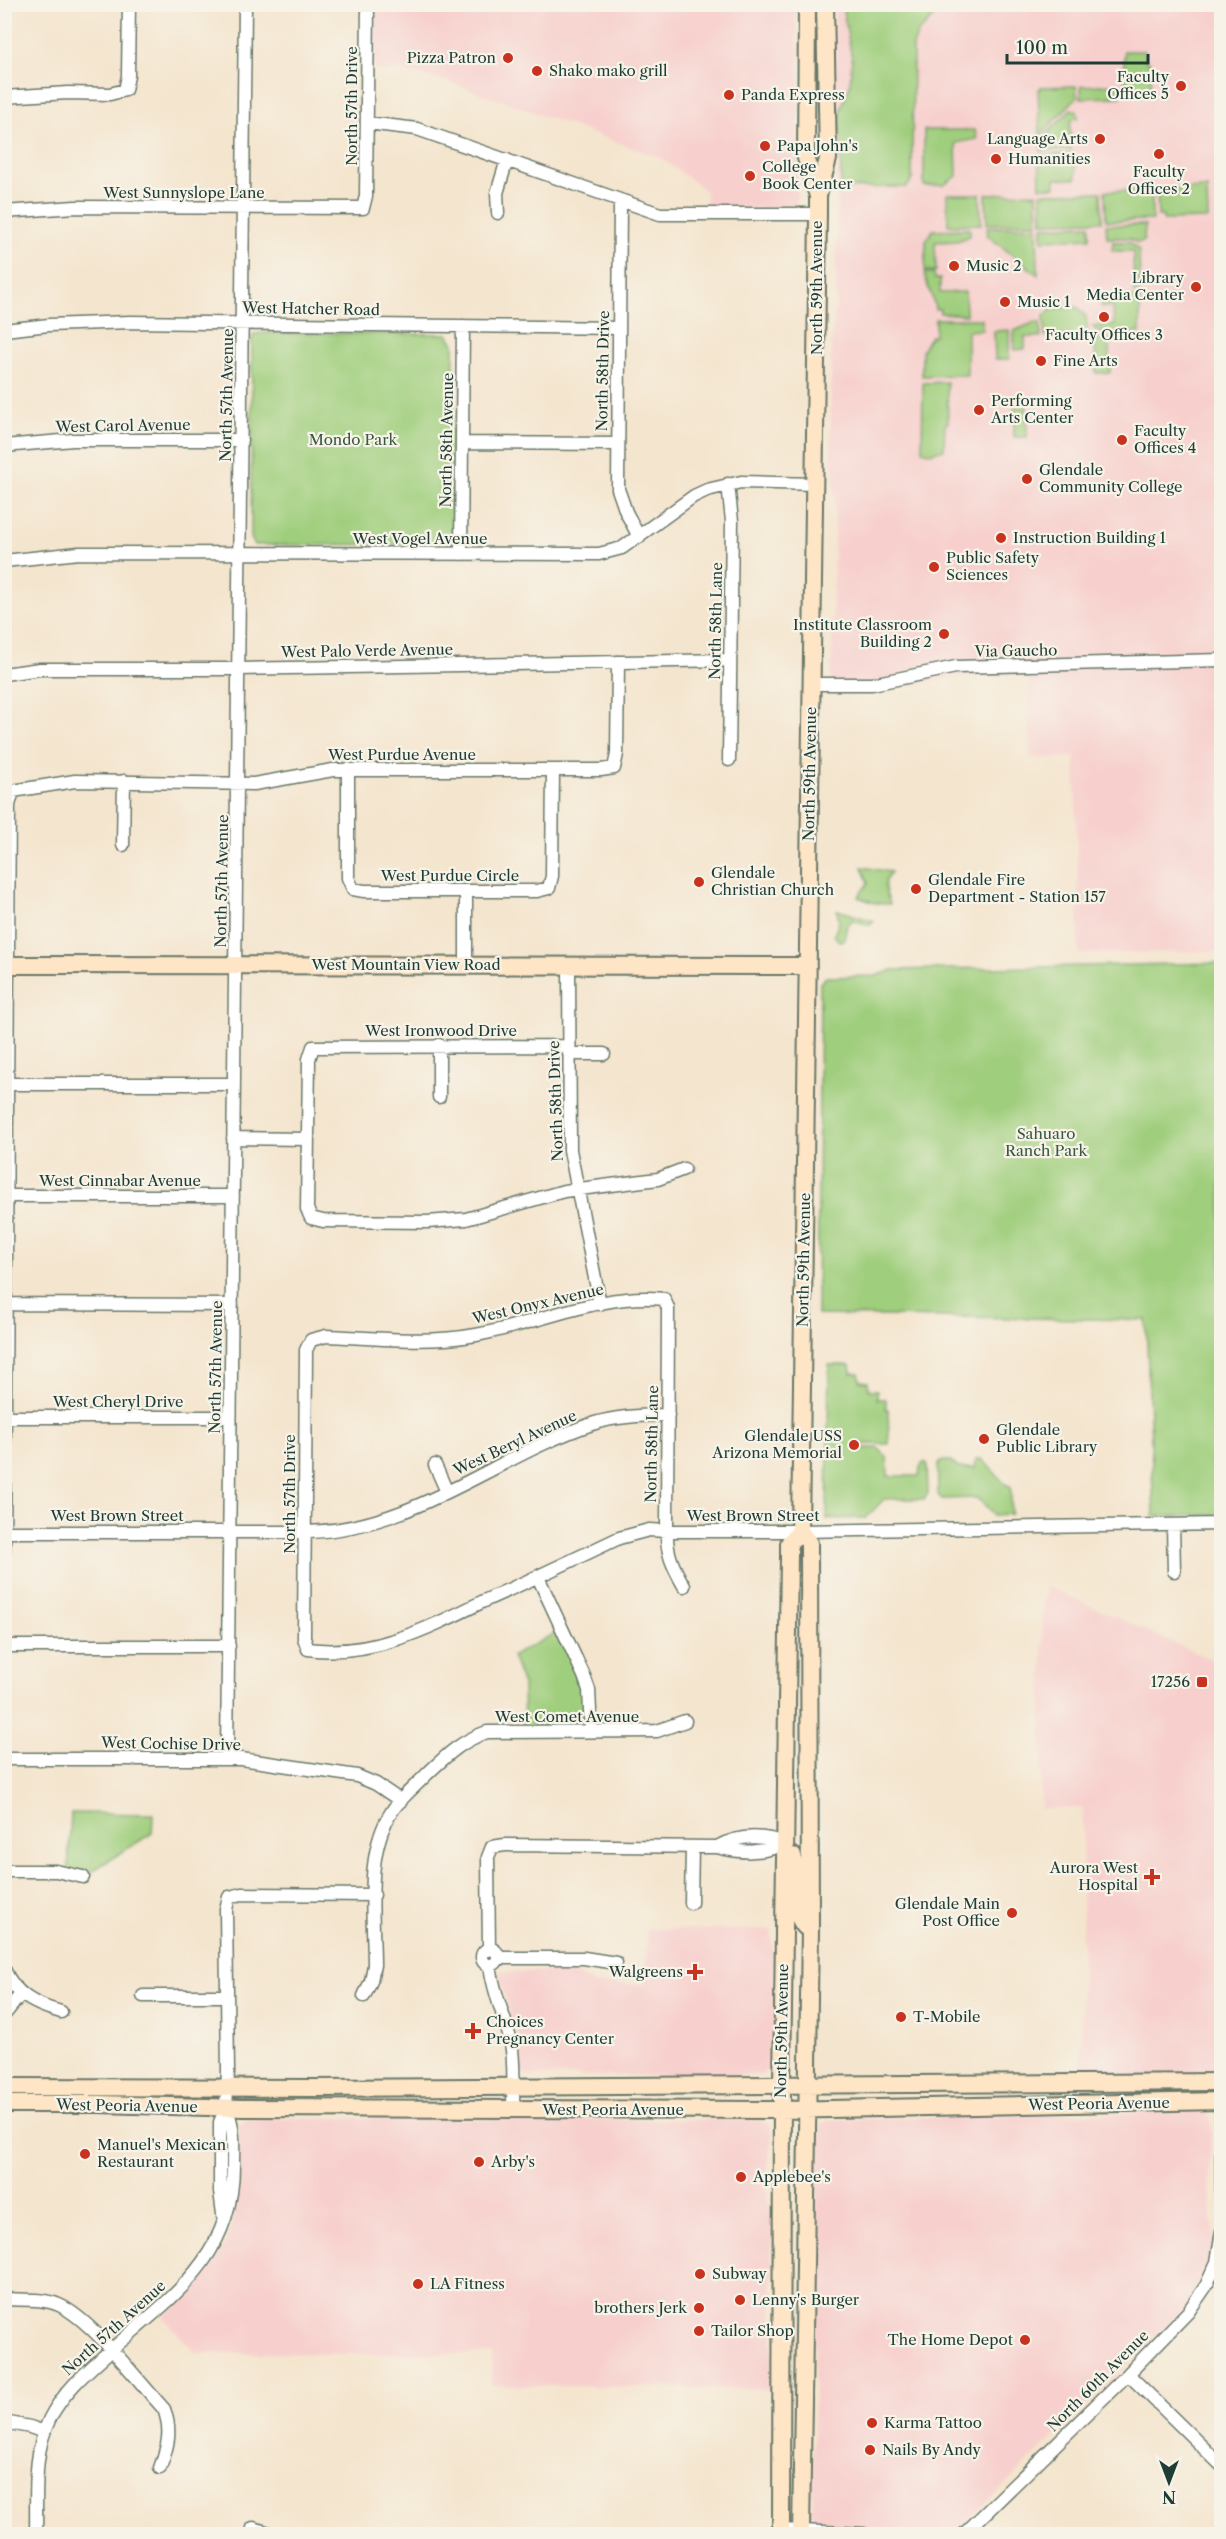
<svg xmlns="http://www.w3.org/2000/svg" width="1226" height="2539" viewBox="0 0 1226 2539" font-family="'Libre Caslon Text',serif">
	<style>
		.built { fill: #f7d0cd }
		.green { fill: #9fce7c; stroke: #5f8658; stroke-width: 1.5 }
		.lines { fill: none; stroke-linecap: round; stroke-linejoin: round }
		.street-casing { stroke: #6a786a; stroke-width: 15 }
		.secondary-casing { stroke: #6a786a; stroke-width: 20 }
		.street { stroke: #fff; stroke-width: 12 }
		.secondary { stroke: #fde5c5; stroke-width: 16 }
		.poi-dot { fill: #c8321e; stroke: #f7f3e8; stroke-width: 2 }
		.labels { text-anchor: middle; stroke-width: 4.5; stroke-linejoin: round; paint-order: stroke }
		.poi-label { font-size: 15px; fill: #1f3d34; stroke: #f7f3e8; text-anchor: start }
		.street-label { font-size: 15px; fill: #1f3d34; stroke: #f7f3e8 }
		.park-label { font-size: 15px; fill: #395a42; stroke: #f7f3e8 }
	</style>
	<rect width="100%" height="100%" fill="#f7f3e8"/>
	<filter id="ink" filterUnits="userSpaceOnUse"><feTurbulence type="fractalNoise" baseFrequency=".0167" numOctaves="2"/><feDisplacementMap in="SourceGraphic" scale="12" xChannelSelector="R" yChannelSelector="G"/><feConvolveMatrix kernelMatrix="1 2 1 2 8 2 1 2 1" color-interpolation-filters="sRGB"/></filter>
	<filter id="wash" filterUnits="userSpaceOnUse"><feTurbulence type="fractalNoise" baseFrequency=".008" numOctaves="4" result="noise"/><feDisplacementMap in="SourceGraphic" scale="24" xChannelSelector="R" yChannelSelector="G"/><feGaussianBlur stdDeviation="1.35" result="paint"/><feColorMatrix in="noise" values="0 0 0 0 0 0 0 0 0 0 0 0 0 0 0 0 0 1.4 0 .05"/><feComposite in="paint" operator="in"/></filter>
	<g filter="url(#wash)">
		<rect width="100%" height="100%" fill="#f4e5ce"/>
		<path class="built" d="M375,5H797L795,20L800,56L797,201L793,206L789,207L706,208V191L661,158L446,81L400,71L375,70Z
			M834,5H1221V951L1079,954L1075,757L1030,758L1028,674L961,676L874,692H831L835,502L831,455V343L836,308L837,186Z
			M1046,1586L1221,1664V2077L1081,2079L1083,1808L1041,1809L1043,1608Z
			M646,1929L771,1930L774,1964L773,2062L770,2069L760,2075L528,2076L522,2071L519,2062L516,2034L497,1972L572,1971L594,1984H646Z
			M1204,2111L1209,2115L1211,2121L1210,2186L1214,2243L1206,2274L1189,2303L1171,2322L955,2534H882L847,2524L815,2521L812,2515L818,2132L821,2125L830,2120Z
			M249,2118L759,2120L765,2122L771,2130L772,2136L767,2174V2202L771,2221L773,2389L491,2385L492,2354L196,2353L163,2317L201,2282L218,2258L229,2235L238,2198L239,2125Z"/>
		<path class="green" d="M842,5H945L918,33L913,46L912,179L907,187L841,188L840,111L850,85L852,58Z
			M1124,51H1145L1146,62H1150L1151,89H1125Z
			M1119,84L1120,97L1081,98V86Z
			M1076,86L1077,97L1040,136L1038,90L1041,87Z
			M1071,109L1077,111L1078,118H1074L1070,123L1071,150L1041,151L1040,141Z
			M924,130H975L977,139L956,143L957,176L944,185L924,186Z
			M1075,154L1076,179H1055V187H1040L1039,155Z
			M1207,188L1208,219L1163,220V216H1158L1157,190Z
			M1152,190V220L1106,221L1105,191Z
			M1101,192L1102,221L1042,222L1041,193Z
			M1037,193V223L987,224L986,194Z
			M947,194H980L981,224L948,225Z
			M1090,225V238L1042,240V227Z
			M1106,225H1145L1144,241L1137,243L1129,238H1107Z
			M987,227H1037L1038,275L988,236Z
			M970,229V236L957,241L935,242L936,271H925L926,241L933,230Z
			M1113,242H1129L1139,250L1140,292H1134L1133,251H1112Z
			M925,273H934L935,279H940V293L965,292L966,315L940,313V309H935C934,295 925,286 925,273Z
			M1140,297V333H1099L1092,326H1114L1113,307H1102L1101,299Z
			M1077,307L1086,316L1088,335L1045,336L1044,315L1049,312L1050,308Z
			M935,319H982V330L967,331V375L922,376V350L931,336L935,335Z
			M1035,322H1040L1041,337H1025V349L1014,350V331Z
			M1009,330V359H995L994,331Z
			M264,333L448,334L454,344L453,536L449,544L254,545L251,537L252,339L254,334Z
			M1095,339H1109L1110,373H1096Z
			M947,382L948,423L945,424L944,449L930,453L922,450L923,383Z
			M1027,407V437H1014V407Z
			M862,867L891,872C882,882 885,892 890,904L875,903L858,897L868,883Z
			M837,910L874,921L868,925L853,920L847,925L844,940L839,941L834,935L839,922Z
			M1221,963V1515L1154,1516L1146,1320L817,1315L820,983L826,977L875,976L893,970Z
			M829,1365H850L851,1373H859L860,1381L868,1382L869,1390H877V1399H886V1409H888L889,1444H862V1448H878L887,1457L888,1476H919L920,1467L923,1463H927L928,1493L924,1499H884L866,1518L827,1519Z
			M976,1459H982L1004,1483L1011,1487V1514L994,1515L978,1498L942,1499L938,1495V1465L941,1461H951L958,1468H975Z
			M563,1629L584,1676L591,1731H524L523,1685L512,1656Z
			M71,1813L153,1814L152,1833L83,1877L68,1872Z"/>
	</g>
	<g filter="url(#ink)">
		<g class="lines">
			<defs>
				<path id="street" d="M4,97L68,93L110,94L125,90L128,76L129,4
					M367,123L417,129L660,214H818
					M620,200L618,489L626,512L639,537
					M4,212L75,207L363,208L366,196L368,4
					M498,213L497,193L507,160
					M4,330L49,325L130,322L618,328
					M462,443L617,444
					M4,446L73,440H241
					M728,484L732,521L729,760
					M461,554L463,326
					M4,561L79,553L599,554L622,548L694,496L707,490L741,482L815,484
					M4,674L40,669H239L730,660
					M812,684H872L956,667L1222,660
					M348,769V878L353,889L364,891H537L549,888L552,876L553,770
					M123,845L124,781
					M466,891V965
					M569,967L570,1150L600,1304
					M569,1046L313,1047L309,1059L307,1209L311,1218L323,1221L427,1222L466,1219L564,1191L658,1179L684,1169
					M569,1054H604
					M8,1084H234
					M439,1097V1045
					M233,1138L308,1139
					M7,1196H233
					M6,1304L232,1305
					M5,1417H230
					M435,1465L447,1492
					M1173,1525L1174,1571
					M4,1532H305C413,1531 496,1455 595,1423C618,1416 643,1415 668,1415
					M4,1551L9,805L13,791L75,781L254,784L333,770H601L614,768L617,754L618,662
					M538,1577L584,1676L589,1690L591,1731
					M684,1586C673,1567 666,1553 667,1531L668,1308L664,1299C600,1292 538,1324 476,1335C428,1344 375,1338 326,1336L311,1340L306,1350L304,1638L308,1649C372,1658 431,1627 486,1600C531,1580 575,1559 619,1538L649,1530L667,1531H800L1222,1524
					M4,1646H229
					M227,1758L245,4
					M4,1759H241L357,1776L376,1784L401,1801
					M717,1847C738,1835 762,1835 785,1843
					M4,1871H56L83,1877
					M691,1903L692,1847
					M482 1957a8 8 0 1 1 16 0a8 8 0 1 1-16 0Z
					M489,1950L488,1857L492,1847L505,1845L717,1847C739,1853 765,1854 785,1843
					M498,1958H584L616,1963
					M490,1965C493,1993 505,2016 511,2043C515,2065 513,2087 513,2109
					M4,1969C15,1995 35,2005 61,2012
					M143,1996H226
					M364,1996L371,1981L374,1965C374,1915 364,1854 392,1811C401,1797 416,1786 427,1774C446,1756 461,1741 487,1732L657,1731L685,1721
					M4,2015L21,1994
					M1221,2082L1222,2206
					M223,2214L220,2191V2122L226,2108L228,2072L226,1909L229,1897L242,1894L374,1895
					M4,2299C22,2300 43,2298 59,2305C92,2320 138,2381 164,2409C172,2431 168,2446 160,2468
					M1128,2374L1222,2466
					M4,2422L30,2427L44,2432
					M253,2528L272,2534
					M36,2534C37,2496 32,2454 50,2418C63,2393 83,2375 103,2357C167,2300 233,2261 233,2166C233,2145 235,2127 226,2108
					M776,2534L781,2530L864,2534
					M964,2534L1128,2374L1188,2312L1206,2286L1217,2262L1222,2231"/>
				<path id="secondary" d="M807,4L806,158L818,196
					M4,965L808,966
					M793,1856C798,1876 789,1920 810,1930
					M4,2087L313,2088L1222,2082
					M4,2104H98L243,2108L781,2110L1222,2101
					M781,2534L782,2084L789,1555V1543L800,1531
					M801,2534L810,1930L809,1543L800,1531L818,214V196L828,159L825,4"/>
			</defs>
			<use href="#street" class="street-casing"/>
			<use href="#secondary" class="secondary-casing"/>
			<use href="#street" class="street"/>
			<use href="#secondary" class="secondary"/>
		</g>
	</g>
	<g class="poi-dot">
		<circle cx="508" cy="58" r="6"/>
		<circle cx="537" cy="71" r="6"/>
		<circle cx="1181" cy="86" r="6"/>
		<circle cx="729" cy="95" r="6"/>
		<circle cx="1100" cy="139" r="6"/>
		<circle cx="765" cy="146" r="6"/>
		<circle cx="1159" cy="154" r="6"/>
		<circle cx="996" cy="159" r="6"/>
		<circle cx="750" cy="176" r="6"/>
		<circle cx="954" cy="266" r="6"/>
		<circle cx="1196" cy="287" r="6"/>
		<circle cx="1005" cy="302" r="6"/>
		<circle cx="1104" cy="317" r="6"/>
		<circle cx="1041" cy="361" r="6"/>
		<circle cx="979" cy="410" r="6"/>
		<circle cx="1122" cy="440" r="6"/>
		<circle cx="1027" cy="479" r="6"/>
		<circle cx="1001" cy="538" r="6"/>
		<circle cx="934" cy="567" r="6"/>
		<circle cx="944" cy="634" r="6"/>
		<circle cx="699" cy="882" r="6"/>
		<circle cx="916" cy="889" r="6"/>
		<circle cx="984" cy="1439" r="6"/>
		<circle cx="854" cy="1445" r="6"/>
		<rect x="1196" y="1676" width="12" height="12" rx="3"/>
		<path d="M1149 1868h6v6h6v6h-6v6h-6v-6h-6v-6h6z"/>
		<circle cx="1012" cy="1913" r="6"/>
		<path d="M692 1963h6v6h6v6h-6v6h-6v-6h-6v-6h6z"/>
		<circle cx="901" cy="2017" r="6"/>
		<path d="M470 2022h6v6h6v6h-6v6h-6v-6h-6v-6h6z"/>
		<circle cx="85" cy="2154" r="6"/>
		<circle cx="479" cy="2162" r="6"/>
		<circle cx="741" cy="2177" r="6"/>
		<circle cx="700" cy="2274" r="6"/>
		<circle cx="418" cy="2284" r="6"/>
		<circle cx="740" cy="2300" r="6"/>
		<circle cx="699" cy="2308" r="6"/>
		<circle cx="699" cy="2331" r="6"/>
		<circle cx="1025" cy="2340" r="6"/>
		<circle cx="872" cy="2423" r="6"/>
		<circle cx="870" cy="2450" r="6"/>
	</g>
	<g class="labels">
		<g class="poi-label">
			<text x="496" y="63" text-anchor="end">Pizza Patron</text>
			<text x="549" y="76">Shako mako grill</text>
			<text x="1169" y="82" text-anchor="end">Faculty<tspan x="1169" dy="17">Offices 5</tspan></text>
			<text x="741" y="100">Panda Express</text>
			<text x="1088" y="144" text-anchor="end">Language Arts</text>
			<text x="777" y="151">Papa John's</text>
			<text x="1008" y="164">Humanities</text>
			<text x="762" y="172">College<tspan x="762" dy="17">Book Center</tspan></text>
			<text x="1159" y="177" text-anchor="middle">Faculty<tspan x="1159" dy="17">Offices 2</tspan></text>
			<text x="966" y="271">Music 2</text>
			<text x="1184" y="283" text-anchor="end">Library<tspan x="1184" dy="17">Media Center</tspan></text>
			<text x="1017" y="307">Music 1</text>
			<text x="1104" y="340" text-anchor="middle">Faculty Offices 3</text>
			<text x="1053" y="366">Fine Arts</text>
			<text x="991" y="406">Performing<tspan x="991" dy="17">Arts Center</tspan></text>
			<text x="1134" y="436">Faculty<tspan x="1134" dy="17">Offices 4</tspan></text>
			<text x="1039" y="475">Glendale<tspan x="1039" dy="17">Community College</tspan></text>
			<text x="1013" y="543">Instruction Building 1</text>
			<text x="946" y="563">Public Safety<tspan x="946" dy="17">Sciences</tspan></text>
			<text x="932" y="630" text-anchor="end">Institute Classroom<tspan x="932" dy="17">Building 2</tspan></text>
			<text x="711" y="878">Glendale<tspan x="711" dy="17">Christian Church</tspan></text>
			<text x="928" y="885">Glendale Fire<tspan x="928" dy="17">Department - Station 157</tspan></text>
			<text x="996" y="1435">Glendale<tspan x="996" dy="17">Public Library</tspan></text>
			<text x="842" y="1441" text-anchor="end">Glendale USS<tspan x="842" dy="17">Arizona Memorial</tspan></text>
			<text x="1190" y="1687" text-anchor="end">17256</text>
			<text x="1138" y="1873" text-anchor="end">Aurora West<tspan x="1138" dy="17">Hospital</tspan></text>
			<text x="1000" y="1909" text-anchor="end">Glendale Main<tspan x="1000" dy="17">Post Office</tspan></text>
			<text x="683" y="1977" text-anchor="end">Walgreens</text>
			<text x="913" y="2022">T-Mobile</text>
			<text x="486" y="2027">Choices<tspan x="486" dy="17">Pregnancy Center</tspan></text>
			<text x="97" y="2150">Manuel's Mexican<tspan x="97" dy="17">Restaurant</tspan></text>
			<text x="491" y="2167">Arby's</text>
			<text x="753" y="2182">Applebee's</text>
			<text x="712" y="2279">Subway</text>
			<text x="430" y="2289">LA Fitness</text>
			<text x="752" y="2305">Lenny's Burger</text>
			<text x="687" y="2313" text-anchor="end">brothers Jerk</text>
			<text x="711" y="2336">Tailor Shop</text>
			<text x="1013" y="2345" text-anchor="end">The Home Depot</text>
			<text x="884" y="2428">Karma Tattoo</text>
			<text x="882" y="2455">Nails By Andy</text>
		</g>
		<g class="street-label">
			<text transform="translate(352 106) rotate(-90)" y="5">North 57th Drive</text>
			<text x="184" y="198">West Sunnyslope Lane</text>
			<text transform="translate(817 288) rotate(-90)" y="5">North 59th Avenue</text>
			<text transform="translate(311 309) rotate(1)" y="5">West Hatcher Road</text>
			<text transform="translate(603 371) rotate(-89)" y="5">North 58th Drive</text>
			<text transform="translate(227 395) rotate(-89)" y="5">North 57th Avenue</text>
			<text transform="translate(123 426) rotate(-1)" y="5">West Carol Avenue</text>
			<text transform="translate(447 440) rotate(-89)" y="5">North 58th Avenue</text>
			<text x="420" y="544">West Vogel Avenue</text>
			<text transform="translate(716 621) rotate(-89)" y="5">North 58th Lane</text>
			<text transform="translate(367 651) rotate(-1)" y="5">West Palo Verde Avenue</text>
			<text transform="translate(1016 651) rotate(-1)" y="5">Via Gaucho</text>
			<text x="402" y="760">West Purdue Avenue</text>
			<text transform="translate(810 774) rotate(-89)" y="5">North 59th Avenue</text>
			<text x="450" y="881">West Purdue Circle</text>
			<text transform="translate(222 881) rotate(-89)" y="5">North 57th Avenue</text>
			<text x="406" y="970">West Mountain View Road</text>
			<text x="441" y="1036">West Ironwood Drive</text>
			<text transform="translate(556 1101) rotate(-92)" y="5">North 58th Drive</text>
			<text x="120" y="1186">West Cinnabar Avenue</text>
			<text transform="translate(804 1260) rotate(-89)" y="5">North 59th Avenue</text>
			<text transform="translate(538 1304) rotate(-13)" y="5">West Onyx Avenue</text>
			<text transform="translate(216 1367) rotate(-89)" y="5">North 57th Avenue</text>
			<text x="118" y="1407">West Cheryl Drive</text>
			<text transform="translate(515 1443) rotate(-25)" y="5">West Beryl Avenue</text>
			<text transform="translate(652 1444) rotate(-89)" y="5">North 58th Lane</text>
			<text transform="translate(290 1494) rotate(-90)" y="5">North 57th Drive</text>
			<text x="117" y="1521">West Brown Street</text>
			<text x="753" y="1521">West Brown Street</text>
			<text x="567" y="1722">West Comet Avenue</text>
			<text transform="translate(171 1744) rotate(1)" y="5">West Cochise Drive</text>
			<text transform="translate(782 2031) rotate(-89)" y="5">North 59th Avenue</text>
			<text transform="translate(1099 2104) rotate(-1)" y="5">West Peoria Avenue</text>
			<text transform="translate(127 2106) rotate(1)" y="5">West Peoria Avenue</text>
			<text x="613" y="2115">West Peoria Avenue</text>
			<text transform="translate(114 2328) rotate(-42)" y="5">North 57th Avenue</text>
			<text transform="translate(1098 2381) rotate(-45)" y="5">North 60th Avenue</text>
		</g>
		<g class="park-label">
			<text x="353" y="445">Mondo Park</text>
			<text x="1046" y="1139">Sahuaro<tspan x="1046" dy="17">Ranch Park</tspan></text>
		</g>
	</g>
	<rect width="1226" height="2539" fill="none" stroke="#f7f3e8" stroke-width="24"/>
	<g transform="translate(1169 2482) rotate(180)" stroke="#f7f3e8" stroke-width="4.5" paint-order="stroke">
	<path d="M0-4.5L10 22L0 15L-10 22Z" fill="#1f3d34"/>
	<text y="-9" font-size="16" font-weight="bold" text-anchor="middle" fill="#1f3d34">N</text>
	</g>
	<path d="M1007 54v9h141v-9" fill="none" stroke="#1f3d34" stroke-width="3"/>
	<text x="1016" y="54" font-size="18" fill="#1f3d34" stroke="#f7f3e8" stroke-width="4.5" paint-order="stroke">100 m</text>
</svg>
